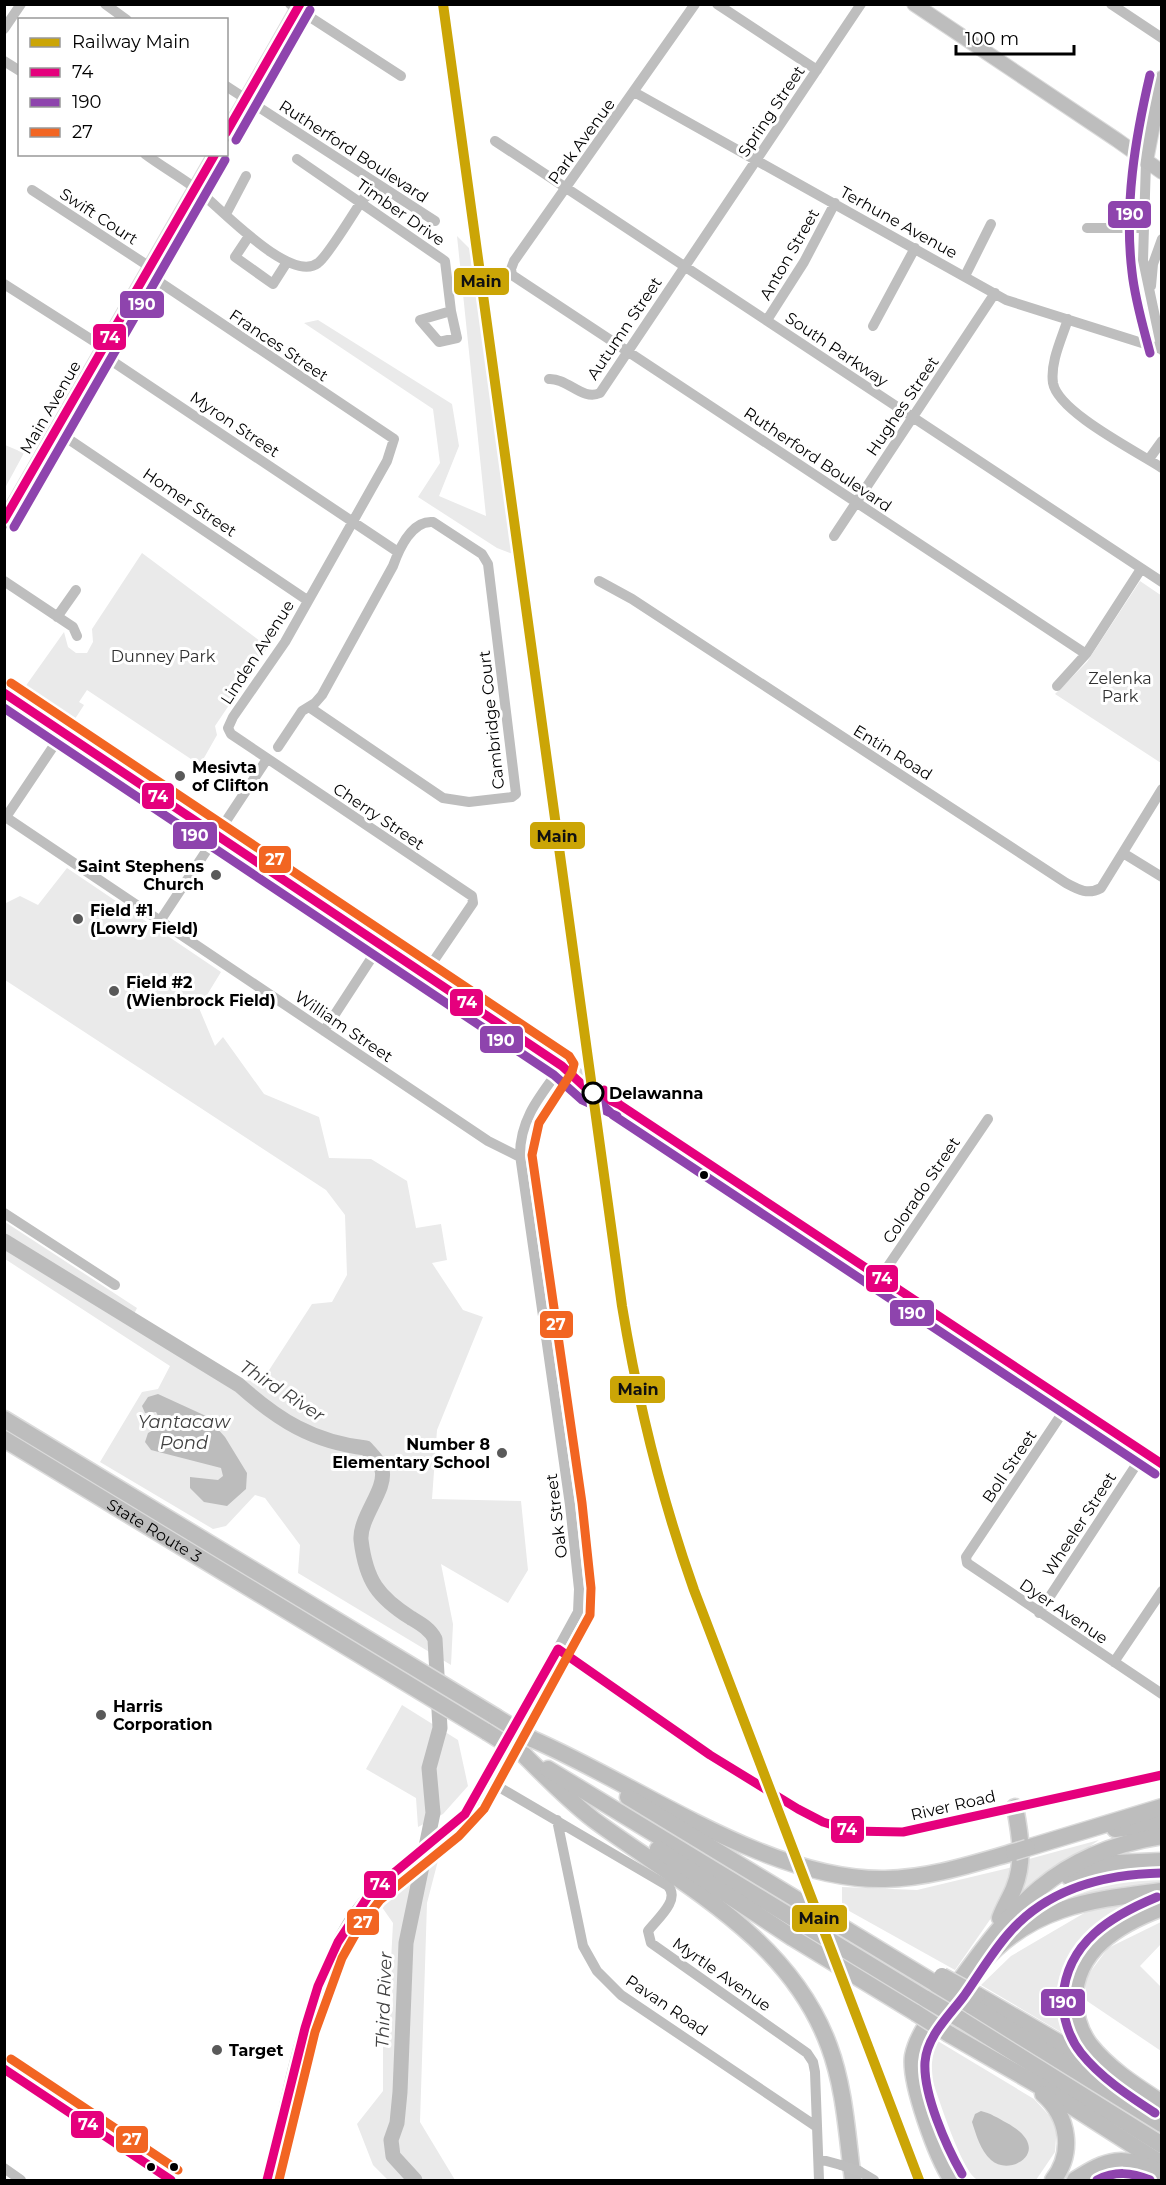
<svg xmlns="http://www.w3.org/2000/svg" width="1166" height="2185" viewBox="0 0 1166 2185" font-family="Montserrat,sans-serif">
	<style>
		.green { fill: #eaeaea }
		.water { fill: #bcbcbc }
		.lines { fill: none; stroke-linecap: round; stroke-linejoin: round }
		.river { stroke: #bcbcbc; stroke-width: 15 }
		.minor-tunnel { stroke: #d9d9d9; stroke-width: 10; stroke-dasharray: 10 5; stroke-linecap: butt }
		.major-casing { stroke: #dbdbdb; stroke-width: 16 }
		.highway-casing { stroke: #dbdbdb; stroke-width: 19 }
		.minor { stroke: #bebebe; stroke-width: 10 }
		.major { stroke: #bdbdbd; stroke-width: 14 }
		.highway { stroke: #bdbdbd; stroke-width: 16 }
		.highway-bridge-casing { stroke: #dbdbdb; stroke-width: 19; stroke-linecap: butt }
		.minor-bridge { stroke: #bebebe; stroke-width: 10 }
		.highway-bridge { stroke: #bdbdbd; stroke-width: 16 }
		.bus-1-casing { stroke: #fff; stroke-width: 14 }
		.bus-2-casing { stroke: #fff; stroke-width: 14 }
		.bus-3-casing { stroke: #fff; stroke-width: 14 }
		.bus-1 { stroke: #e5007d; stroke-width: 9 }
		.bus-2 { stroke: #8e44ad; stroke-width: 9 }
		.bus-3 { stroke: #f26522; stroke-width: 9 }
		.rail-1-casing { stroke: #fff; stroke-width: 15 }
		.rail-1 { stroke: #cba506; stroke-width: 10 }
		.poi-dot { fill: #595959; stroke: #fff; stroke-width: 2 }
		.stop-dot { fill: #fff; stroke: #000; stroke-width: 3 }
		.bus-dot { fill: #000; stroke: #fff; stroke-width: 2 }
		.labels { text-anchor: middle; stroke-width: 6; stroke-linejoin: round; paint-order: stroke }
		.street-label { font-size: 16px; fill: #000; stroke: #fff }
		.park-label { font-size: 16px; fill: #303030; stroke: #fff }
		.poi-label { font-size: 16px; font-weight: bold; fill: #000; stroke: #fff; text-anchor: start }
		.stop-label { font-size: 16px; font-weight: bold; fill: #000; stroke: #fff; text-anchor: start }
		.water-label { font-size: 18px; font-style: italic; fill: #414141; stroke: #fff }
		.line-badge { stroke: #fff; stroke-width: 2 }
		.badge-label { font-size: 16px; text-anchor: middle; font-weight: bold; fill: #fff }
		.pale-badge-label { font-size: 16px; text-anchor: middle; font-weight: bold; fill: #111 }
	</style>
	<rect width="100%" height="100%" fill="#fff"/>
	<path class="green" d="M457,236L472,251L513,554L497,548L418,497L440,463L433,409L304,323L318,320L452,404L459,446L439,496L486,516Z
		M5,445L24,453L5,488Z
		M142,553L268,647L215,726L217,735L200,765L87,690L79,702L84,705L71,725L20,694L64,632L68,647L76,653H87L93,642L92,629Z
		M1140,581L1162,596L1161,763L1055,694L1087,662Z
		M67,868L221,972L199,1008L215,1046L223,1037L264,1094L319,1117L329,1158L371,1159L407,1181L416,1228L441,1224L447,1260L432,1263L463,1310L483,1317L437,1430L432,1499L521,1501L528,1570L508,1603L441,1564L453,1624L451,1665L298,1573L300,1545L265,1498L255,1495L226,1526L213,1529L100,1462L142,1392L158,1389L170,1366L5,1259V1222L137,1308L134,1314L238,1380L262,1381L312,1304L332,1302L347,1275L345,1215L326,1190L5,980L4,904L20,896L38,905Z
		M402,1705L458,1740L468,1786L443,1814L418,1827L416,1798L366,1769Z
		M1099,1840L1021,1894L1029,1859Z
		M441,1849L427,1903L420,2122L455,2180H388L373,2165L357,2124L383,2091V2033L393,2006L391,1961L393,1923L377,1900Z
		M1013,1867L996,1911L955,1970L842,1907V1887L917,1890Z
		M1140,1867L1161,1868V1883L1052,1901L1096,1873Z
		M1141,1899C1115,1920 1074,1945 1069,1981C1066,1996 1074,2025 1076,2041L981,1985L1011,1956L1086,1912Z
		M1161,1922V1944L1140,1966L1161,1987V2051L1087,2001L1085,1979L1108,1948Z
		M936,2040L1034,2099L1057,2124L1055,2152L1036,2180H978C961,2173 935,2086 927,2065Z
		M1116,2171L1130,2172L1151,2180H1091Z"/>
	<path class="water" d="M158,1394L206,1416L225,1437L247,1473L246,1489L227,1506L204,1502L190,1488V1477L218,1480L223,1476L221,1468L151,1450L145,1442L148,1433L157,1428L160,1420L156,1412L145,1413L142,1406L148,1397Z
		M981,2111C990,2113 998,2118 1007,2123C1056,2150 1010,2178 991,2160C980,2150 976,2134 972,2122L975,2114Z"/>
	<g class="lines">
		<path class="river" d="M4,1241L239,1385C278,1420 313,1442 366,1448C371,1454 380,1462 382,1470C387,1489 359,1518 361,1540C366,1581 378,1597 411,1618C421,1624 430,1629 435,1639L440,1728L429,1768L433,1813L406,1943L400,2092L397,2123L391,2140L393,2156L415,2180"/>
		<path class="minor-tunnel" d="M574,1070L608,1093
			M575,1080L609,1103"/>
		<defs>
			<path id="major" d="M914,4L1117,140L1162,172
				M226,134L300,4
				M1146,161L1162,78
				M4,521L215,154"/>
			<g id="highway">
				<path d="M4,1419L496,1717"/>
				<path id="s1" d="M4,1439L487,1732"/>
				<path d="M532,1739C639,1785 768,1881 885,1879C930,1878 972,1864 1014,1852"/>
				<path d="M524,1755C546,1777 568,1800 594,1820C682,1885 789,1937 829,2046C845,2089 847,2136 853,2180"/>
				<path d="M548,1769L926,1999"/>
				<path d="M628,1797L936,1984"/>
				<path d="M1115,1829L1162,1823"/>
				<path d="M1027,1848L1162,1807"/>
				<path d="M658,1849L793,1938L916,2013"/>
				<path d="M1069,1877L1115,1863L1162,1861"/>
				<path d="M1162,1908C1119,1924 1073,1951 1075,2002C1076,2018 1081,2033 1090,2045C1109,2069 1136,2086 1162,2103"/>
				<path d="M1000,1918C1004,1907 1010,1898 1014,1888C1025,1861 1020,1834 1015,1807"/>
				<path d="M982,1963C1032,1906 1091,1900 1162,1891"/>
				<path d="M977,1995L1103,2068"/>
				<path d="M970,2005L1162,2124"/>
				<path d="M960,2019L1162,2145"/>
				<path d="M949,2034L1043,2088L1162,2164"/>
				<path d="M1043,2094C1069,2117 1074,2153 1053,2180"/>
				<path d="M952,2180C937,2158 909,2082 913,2056C918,2031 938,2010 953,1990C1013,1907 1054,1853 1162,1836"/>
				<path d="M1075,2180C1107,2159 1123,2154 1160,2172"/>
			</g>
		</defs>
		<use href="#major" class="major-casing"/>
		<use href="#highway" class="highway-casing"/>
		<path class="minor" d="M105,4L127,20
			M290,4L401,76
			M695,4L514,261L511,269L512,275L1086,654
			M717,4L817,70
			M1111,4L1162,38
			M4,29L21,4
			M4,61L20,71
			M226,86L435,221
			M634,92L1006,300L1161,349
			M495,141L1162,582
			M145,154C161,166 179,176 195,188C217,204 290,285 318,263C328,256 354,212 363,199L371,193L374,182
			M297,159L445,261L451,311
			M1146,161L1143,260L1162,350
			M32,190L150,267
			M226,214L246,176
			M1087,228H1142
			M249,236L235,257L273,284L287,262
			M146,273L394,439L387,461L285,642L233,717L228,728L231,734L472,896L473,903L424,975
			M965,276L991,224
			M4,284L103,347
			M1151,286L1153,264L1162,239
			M451,311L457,338L439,342L420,320Z
			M1068,319C1062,338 1050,362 1053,383C1058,412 1136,451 1162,468
			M767,320L804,262L835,203
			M873,326L915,248
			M100,353L398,552
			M549,379C568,378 582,401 600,393L861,4
			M55,430L307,600
			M1149,459L1162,441
			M834,536L995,293
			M4,581L73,627L77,636
			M599,581L632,599L1066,883C1079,890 1088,895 1101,888L1162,789
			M57,617L76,590
			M1057,686L1086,654L1141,569
			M4,693L562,1066L575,1080
			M278,747L302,711L315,703L322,695L393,566C399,549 412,520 433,522L482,554L488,564L516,794L512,797L469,802L443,798L309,707
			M4,816L488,1141L520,1157
			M6,817L63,732
			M1123,853L1162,877
			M160,921L267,759
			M324,1031L380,945
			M608,1093L620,1105L1162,1464
			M4,1213L115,1285
			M880,1278L988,1119
			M1069,1403L966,1557L967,1563L1162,1694
			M1039,1613L1144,1453
			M558,1649L710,1755L798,1809L823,1822L852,1831L903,1832L1162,1775
			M1114,1662L1162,1591
			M487,1780L668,1886C681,1900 656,1920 648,1931L651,1943L807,2053L813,2062L815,2072L819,2180
			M557,1820L583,1946L597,1971L621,1995L817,2127
			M4,2069L171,2180
			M819,2159L841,2165
			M4,2168L21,2180
			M859,2171L874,2180
			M267,2180C288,2094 309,1957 371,1892C403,1859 447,1839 474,1802L578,1612L579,1589L570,1505L520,1155C520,1118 541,1095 562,1066"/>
		<use href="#major" class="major"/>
		<use href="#highway" class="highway"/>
		<defs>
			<path id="highway-bridge" d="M496,1717L532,1739
				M487,1732L524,1755
				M1014,1852L1027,1848
				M942,1976L977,1995
				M937,1985L970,2005
				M926,1999L960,2019
				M916,2013L949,2034"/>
		</defs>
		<use href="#highway-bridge" class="highway-bridge-casing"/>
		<path class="minor-bridge" d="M841,2165L859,2171"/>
		<use href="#highway-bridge" class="highway-bridge"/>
		<defs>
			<path id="bus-1" d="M226,133L300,4
				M4,520L215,154
				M4,693L562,1066L588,1090L620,1105
				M604,1090L620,1105L1162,1464
				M4,2069L171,2180
				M267,2180L305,2028L318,1986L338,1942L371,1892L465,1814L558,1649L710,1755L798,1809L823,1822L852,1831L903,1832L1162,1775"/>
			<path id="bus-2" d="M1150,75C1135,139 1124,206 1132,272C1135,300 1143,326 1150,353
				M236,140L310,10
				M14,527L225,160
				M4,708L554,1075L582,1100L617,1116
				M596,1099L613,1115L1155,1474
				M1155,2113C1129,2096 1101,2078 1081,2053C1069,2038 1062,2016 1063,1997C1067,1942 1111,1916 1157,1897
				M962,2174C946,2146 923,2094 925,2062C927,2036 949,2016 964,1996C979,1975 992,1952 1009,1933C1048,1888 1104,1874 1162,1873
				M1097,2180C1115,2171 1131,2172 1150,2180"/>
			<path id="bus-3" d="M11,683L569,1056L574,1064L572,1072L539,1123L532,1155L582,1503L591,1588L590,1615L484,1809L459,1836L380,1900L360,1926L342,1958L315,2032L279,2180
				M11,2059L178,2170"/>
		</defs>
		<use href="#bus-1" class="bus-1-casing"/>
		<use href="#bus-2" class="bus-2-casing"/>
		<use href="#bus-3" class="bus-3-casing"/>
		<use href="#bus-1" class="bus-1"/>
		<use href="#bus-2" class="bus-2"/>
		<use href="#bus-3" class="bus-3"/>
		<defs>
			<path id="rail-1" d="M443,4L622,1306C638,1403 661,1497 694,1590L919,2180"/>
		</defs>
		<use href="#rail-1" class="rail-1-casing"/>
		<use href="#rail-1" class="rail-1"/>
	</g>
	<g class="poi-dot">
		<circle cx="180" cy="776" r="6"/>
		<circle cx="216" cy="875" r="6"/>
		<circle cx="78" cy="919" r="6"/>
		<circle cx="114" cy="991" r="6"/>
		<circle cx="502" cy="1453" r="6"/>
		<circle cx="101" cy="1715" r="6"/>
		<circle cx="217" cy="2050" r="6"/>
	</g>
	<circle class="stop-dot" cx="593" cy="1093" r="10"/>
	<g class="bus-dot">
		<circle cx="704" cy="1175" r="5"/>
		<circle cx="151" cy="2167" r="5"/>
		<circle cx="174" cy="2167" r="5"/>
	</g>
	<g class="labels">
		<g class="street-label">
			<text transform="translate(771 111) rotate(-56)" y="6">Spring Street</text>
			<text transform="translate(581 141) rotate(-54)" y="6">Park Avenue</text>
			<text transform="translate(354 151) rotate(33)" y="6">Rutherford Boulevard</text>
			<text transform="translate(401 212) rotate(35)" y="6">Timber Drive</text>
			<text transform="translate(99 216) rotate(33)" y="6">Swift Court</text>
			<text transform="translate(899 222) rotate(29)" y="6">Terhune Avenue</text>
			<text transform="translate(789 254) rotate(-60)" y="6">Anton Street</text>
			<text transform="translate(624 328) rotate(-56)" y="6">Autumn Street</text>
			<text transform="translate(279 345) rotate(34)" y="6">Frances Street</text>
			<text transform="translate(837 349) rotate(34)" y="6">South Parkway</text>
			<text transform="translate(902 406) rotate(-56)" y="6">Hughes Street</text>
			<text transform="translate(50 407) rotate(-60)" y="6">Main Avenue</text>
			<text transform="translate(235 424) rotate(34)" y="6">Myron Street</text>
			<text transform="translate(818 459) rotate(34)" y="6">Rutherford Boulevard</text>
			<text transform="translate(190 502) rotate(34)" y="6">Homer Street</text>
			<text transform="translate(257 652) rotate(-57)" y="6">Linden Avenue</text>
			<text transform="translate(491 720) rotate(-96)" y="6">Cambridge Court</text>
			<text transform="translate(893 752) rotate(32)" y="6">Entin Road</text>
			<text transform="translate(379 816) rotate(34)" y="6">Cherry Street</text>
			<text transform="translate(344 1026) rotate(34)" y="6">William Street</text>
			<text transform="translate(921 1190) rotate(-56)" y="6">Colorado Street</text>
			<text transform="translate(1009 1466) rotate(-56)" y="6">Boll Street</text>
			<text transform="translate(556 1516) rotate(-97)" y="6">Oak Street</text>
			<text transform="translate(1079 1524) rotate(-57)" y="6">Wheeler Street</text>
			<text dy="6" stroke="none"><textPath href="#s1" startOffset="176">State Route 3</textPath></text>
			<text transform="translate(1064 1611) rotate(34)" y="6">Dyer Avenue</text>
			<text transform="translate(953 1805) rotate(-13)" y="6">River Road</text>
			<text transform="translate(722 1974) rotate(35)" y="6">Myrtle Avenue</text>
			<text transform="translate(667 2005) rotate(34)" y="6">Pavan Road</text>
		</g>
		<g class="park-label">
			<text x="163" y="662">Dunney Park</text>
			<text x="1120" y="684">Zelenka<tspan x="1120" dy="18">Park</tspan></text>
		</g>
		<g class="poi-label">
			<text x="192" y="773">Mesivta<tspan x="192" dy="18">of Clifton</tspan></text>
			<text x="204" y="872" text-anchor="end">Saint Stephens<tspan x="204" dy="18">Church</tspan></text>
			<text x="90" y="916">Field #1<tspan x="90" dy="18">(Lowry Field)</tspan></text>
			<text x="126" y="988">Field #2<tspan x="126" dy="18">(Wienbrock Field)</tspan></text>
			<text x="490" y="1450" text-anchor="end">Number 8<tspan x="490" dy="18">Elementary School</tspan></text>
			<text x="113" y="1712">Harris<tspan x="113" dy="18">Corporation</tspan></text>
			<text x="229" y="2056">Target</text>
		</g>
		<g class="stop-label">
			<text x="609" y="1099">Delawanna</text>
		</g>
		<g class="water-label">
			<text transform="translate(282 1391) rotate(33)" y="6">Third River</text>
			<text x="184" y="1428">Yantacaw<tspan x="184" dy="21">Pond</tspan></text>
			<text transform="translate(384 2000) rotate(-88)" y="6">Third River</text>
		</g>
	</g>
	<g class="line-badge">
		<rect x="1107" y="200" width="45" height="29" rx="6" fill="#8e44ad"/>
		<rect x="453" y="267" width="57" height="29" rx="6" fill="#cba506"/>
		<rect x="119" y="290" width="46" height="29" rx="6" fill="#8e44ad"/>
		<rect x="92" y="323" width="35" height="28" rx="6" fill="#e5007d"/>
		<rect x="141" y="782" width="34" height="28" rx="6" fill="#e5007d"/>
		<rect x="172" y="821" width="46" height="29" rx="6" fill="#8e44ad"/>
		<rect x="529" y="821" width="57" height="29" rx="6" fill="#cba506"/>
		<rect x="258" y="845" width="34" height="29" rx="6" fill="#f26522"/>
		<rect x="449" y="988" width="35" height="29" rx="6" fill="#e5007d"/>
		<rect x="479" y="1025" width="45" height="29" rx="6" fill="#8e44ad"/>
		<rect x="865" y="1264" width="34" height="29" rx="6" fill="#e5007d"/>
		<rect x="889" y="1299" width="46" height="28" rx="6" fill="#8e44ad"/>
		<rect x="539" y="1310" width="35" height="29" rx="6" fill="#f26522"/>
		<rect x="609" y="1375" width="57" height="29" rx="6" fill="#cba506"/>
		<rect x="830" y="1815" width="35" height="29" rx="6" fill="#e5007d"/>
		<rect x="363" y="1870" width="34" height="29" rx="6" fill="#e5007d"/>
		<rect x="791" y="1904" width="57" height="29" rx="6" fill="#cba506"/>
		<rect x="346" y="1908" width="34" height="28" rx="6" fill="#f26522"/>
		<rect x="1040" y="1988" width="46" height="29" rx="6" fill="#8e44ad"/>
		<rect x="70" y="2110" width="35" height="29" rx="6" fill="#e5007d"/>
		<rect x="115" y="2125" width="34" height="29" rx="6" fill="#f26522"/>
	</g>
	<g class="badge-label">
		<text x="1130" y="220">190</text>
		<text x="142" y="310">190</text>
		<text x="110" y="343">74</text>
		<text x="158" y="802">74</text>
		<text x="195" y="841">190</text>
		<text x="275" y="865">27</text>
		<text x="467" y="1008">74</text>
		<text x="501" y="1046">190</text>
		<text x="882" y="1284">74</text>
		<text x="912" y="1319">190</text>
		<text x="556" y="1330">27</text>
		<text x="847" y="1835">74</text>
		<text x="380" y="1890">74</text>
		<text x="363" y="1928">27</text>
		<text x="1063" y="2008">190</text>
		<text x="88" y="2130">74</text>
		<text x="132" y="2145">27</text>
	</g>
	<g class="pale-badge-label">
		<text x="481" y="287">Main</text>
		<text x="557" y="842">Main</text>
		<text x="638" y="1395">Main</text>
		<text x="819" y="1924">Main</text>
	</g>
	<rect width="1166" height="2185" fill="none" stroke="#000000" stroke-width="12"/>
	<rect x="18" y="18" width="210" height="138" fill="#ffffff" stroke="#999999" stroke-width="1.5"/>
	<rect x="30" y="38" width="30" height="9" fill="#cba506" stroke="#999999" stroke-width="1.5"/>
	<text x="72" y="48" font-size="18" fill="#000000">Railway Main</text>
	<rect x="30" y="68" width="30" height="9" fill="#e5007d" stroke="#999999" stroke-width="1.5"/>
	<text x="72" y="78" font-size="18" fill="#000000">74</text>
	<rect x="30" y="98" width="30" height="9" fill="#8e44ad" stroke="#999999" stroke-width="1.5"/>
	<text x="72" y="108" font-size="18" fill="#000000">190</text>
	<rect x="30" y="128" width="30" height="9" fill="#f26522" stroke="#999999" stroke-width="1.5"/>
	<text x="72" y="138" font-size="18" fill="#000000">27</text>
	<path d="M956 45v9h118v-9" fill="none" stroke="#000000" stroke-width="3"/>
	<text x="965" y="45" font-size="18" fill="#000000" stroke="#ffffff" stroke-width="4.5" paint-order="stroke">100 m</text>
</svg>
